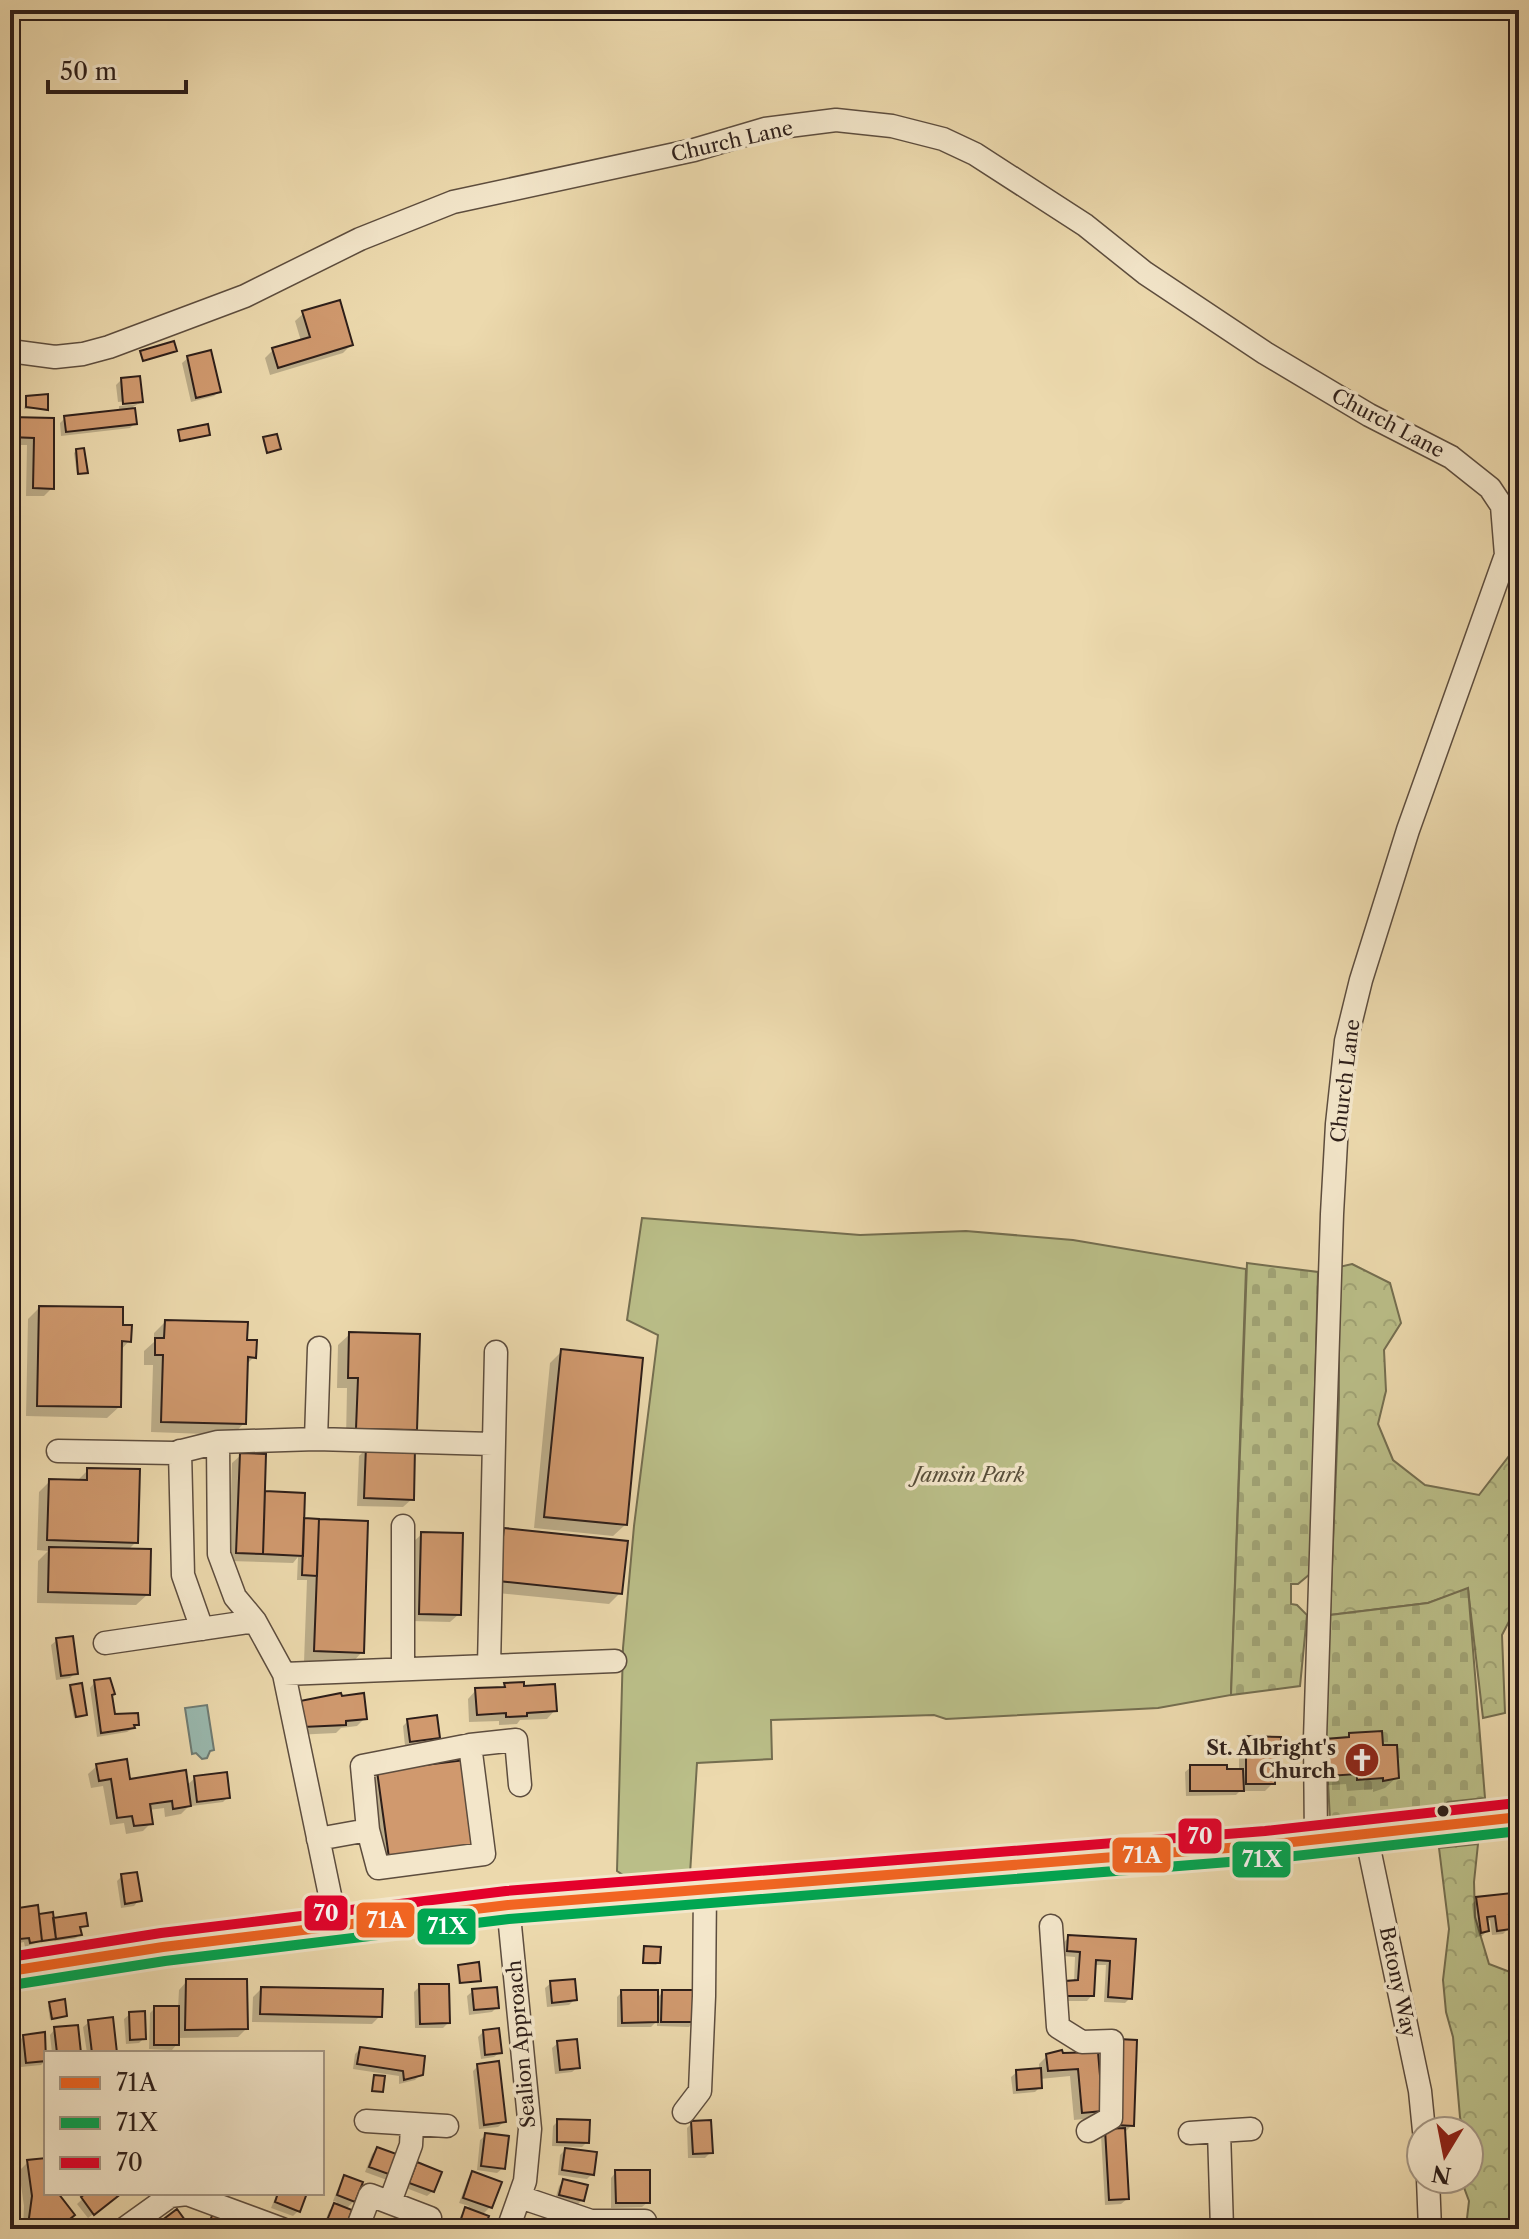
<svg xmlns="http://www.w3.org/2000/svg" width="1529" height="2239" viewBox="0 0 1529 2239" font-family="'Libre Caslon Text',serif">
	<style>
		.green { fill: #babe88; stroke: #746e50; stroke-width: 2 }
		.forest { fill: url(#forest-crowns); stroke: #746e50; stroke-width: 2 }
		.cemetery { fill: url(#cemetery-stones); stroke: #746e50; stroke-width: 2 }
		.water { fill: #99b9af; stroke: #6e7b73; stroke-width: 2 }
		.shadow { fill: #0003 }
		.building { fill: #d0996e; stroke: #2d1e19; stroke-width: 2 }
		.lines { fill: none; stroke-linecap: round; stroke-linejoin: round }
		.minor-casing { stroke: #5d4d3e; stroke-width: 25 }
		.major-casing { stroke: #2d1e19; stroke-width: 29 }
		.minor { stroke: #f3e6ca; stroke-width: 22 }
		.major { stroke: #e6bc76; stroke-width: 26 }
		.bus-1-casing { stroke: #f3e6ca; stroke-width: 16 }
		.bus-2-casing { stroke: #f3e6ca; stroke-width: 16 }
		.bus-3-casing { stroke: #f3e6ca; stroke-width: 16 }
		.bus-1 { stroke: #f26522; stroke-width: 10 }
		.bus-2 { stroke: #00a651; stroke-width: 10 }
		.bus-3 { stroke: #e4002b; stroke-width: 10 }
		.bus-dot { fill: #2d1e19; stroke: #f3e6ca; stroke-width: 3 }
		.labels { text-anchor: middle; stroke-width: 7; stroke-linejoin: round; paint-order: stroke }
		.street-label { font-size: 20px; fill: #2d1e19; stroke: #f3e6ca }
		.park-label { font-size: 20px; font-style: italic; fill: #574e3a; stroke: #f3e6ca }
		.poi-label { font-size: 20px; font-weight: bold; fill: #2d1e19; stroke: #f3e6ca; text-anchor: end }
		.line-badge { stroke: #f3e6ca; stroke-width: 3 }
		.badge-label { font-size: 22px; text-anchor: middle; font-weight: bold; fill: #fff }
	</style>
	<defs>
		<pattern id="forest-crowns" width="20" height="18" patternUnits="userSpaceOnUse" patternTransform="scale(2)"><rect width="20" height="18" fill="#babe88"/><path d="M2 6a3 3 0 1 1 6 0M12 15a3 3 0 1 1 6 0" fill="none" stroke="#a0a375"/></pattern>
		<pattern id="cemetery-stones" width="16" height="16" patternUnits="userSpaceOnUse" patternTransform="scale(2)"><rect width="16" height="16" fill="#babe88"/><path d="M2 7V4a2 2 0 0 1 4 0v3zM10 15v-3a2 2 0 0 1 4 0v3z" fill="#a0a375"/></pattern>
	</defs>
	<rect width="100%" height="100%" fill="#ecd9ad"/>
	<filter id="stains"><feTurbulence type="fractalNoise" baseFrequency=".0025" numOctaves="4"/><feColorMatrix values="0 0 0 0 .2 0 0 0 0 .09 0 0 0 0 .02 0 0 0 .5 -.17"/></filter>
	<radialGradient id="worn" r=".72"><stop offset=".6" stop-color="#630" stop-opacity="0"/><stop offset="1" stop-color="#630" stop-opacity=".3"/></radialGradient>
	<path class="green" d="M642,1218L860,1235L966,1231L1073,1240L1246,1269L1231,1695L1158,1708L946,1719L934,1715L771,1720L772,1759L697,1763L690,1874L629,1879L617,1871L623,1648L634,1526L658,1335L627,1320Z"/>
	<path class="forest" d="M1352,1264L1390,1283L1401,1323L1384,1350L1386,1391L1378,1424L1393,1460L1425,1485L1479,1495L1519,1443V1526L1508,1535L1519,1545V1602L1502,1635L1505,1713L1483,1718L1468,1589L1428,1603L1330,1615L1339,1399V1267Z
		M1478,1844L1474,1882L1475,1917L1489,1964L1510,1972L1519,1973V2229L1466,2227L1469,2201L1462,2182V2179H1469V2131H1463L1460,2117L1453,2037L1446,2012L1443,1980L1449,1929L1439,1848Z"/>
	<path class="cemetery" d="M1247,1263L1318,1272L1310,1574L1298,1584H1291V1604L1297,1605L1307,1615L1300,1686L1231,1695Z
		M1468,1588L1485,1798L1448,1802L1443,1807L1330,1820L1325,1726L1330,1615L1428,1603Z"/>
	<path class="water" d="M207,1705L214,1750L210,1751L207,1758L202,1759L196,1753L192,1754L185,1708Z"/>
	<path class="shadow" d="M304,313L351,345L343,353L270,375L265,358L273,350L301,341L295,321Z
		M188,358L219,391L214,396L191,402L182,363Z
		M122,379L141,401L138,404V400L118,402L116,385Z
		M27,398L46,409H24Z
		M138,404L133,407L135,423L130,428L61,436L60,423L65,418L119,412V406Z
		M10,419L52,420V488L44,496H26L27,445H10Z
		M76,451L85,472L83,474L77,475L74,453Z
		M39,1308L121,1327L129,1341L120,1351L119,1407L107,1418L26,1416L28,1319Z
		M165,1322L245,1342L254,1357L246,1365L244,1423L233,1435L151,1432L153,1365H144V1351L154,1342V1333Z
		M350,1334L415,1429L403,1441L346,1439L347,1388H337L338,1345Z
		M562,1351L625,1525L613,1536L534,1528L550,1363Z
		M367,1448L412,1499L403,1507L357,1506L359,1456Z
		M241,1455L263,1493L303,1495L302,1523L362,1652L351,1664L304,1662L307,1580H297L298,1557L293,1563L229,1561L232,1463Z
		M88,1470L136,1542L127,1551L148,1594L136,1605L37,1603L38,1561L48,1551L37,1550L39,1492L50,1481L76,1482Z
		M505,1530L620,1593L609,1604L488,1592L493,1542Z
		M422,1534L459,1614L450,1622L411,1621L413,1542Z
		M57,1640L75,1673L70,1678L56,1680L51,1645Z
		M95,1682L113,1716L137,1724L132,1729L127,1732L97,1737L90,1688Z
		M505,1685L522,1688L555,1710L547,1719L520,1720L517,1724L499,1725V1721L469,1722L468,1699L476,1690L501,1689Z
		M71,1687L85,1715L83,1717L74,1718L69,1689Z
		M292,1711L365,1718L357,1726L341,1728L336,1733L295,1735Z
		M408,1721L438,1737L433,1742L405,1746L403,1726Z
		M1350,1735L1381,1748L1397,1777L1385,1788L1373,1792V1789L1347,1791L1346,1784L1317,1786L1315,1752L1345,1740Z
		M1247,1738L1279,1769L1273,1774V1783L1265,1791H1240L1236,1795L1186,1796L1185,1772L1191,1767L1239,1771V1747Z
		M97,1766L128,1781L186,1786L195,1778L228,1797L223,1802L192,1806V1803L181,1814L165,1817L164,1808L149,1810L151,1823L143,1831L126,1834L124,1823L110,1825L103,1786L91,1788L88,1774Z
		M378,1773L463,1857L378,1869L366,1785Z
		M122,1876L139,1900L134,1906L121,1908L117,1881Z
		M1477,1899L1512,1913L1507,1918L1509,1928L1503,1934L1492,1935L1490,1920L1486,1921L1487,1931L1482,1936L1476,1937L1472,1904Z
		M19,1910L52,1922L86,1925L79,1930L80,1934L75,1939L38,1942L25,1947L24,1942L15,1944L14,1915Z
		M1069,1937L1134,1940L1130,1998L1125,2003L1104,2002L1106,1965H1093L1092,1995L1087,2001H1061L1074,1982L1075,1957L1063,1956L1064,1942Z
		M644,1948L658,1963L656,1965L642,1964Z
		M459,1967L478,1980L458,1984Z
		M187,1981L246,2029L238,2037L177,2038V2044L172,2050L149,2049L150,2013L155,2008H178L179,1990Z
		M551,1983L575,1999L569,2005L547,2007L545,1988Z
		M420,1986L448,2023L443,2028H415L414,1992Z
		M261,1989L380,2016L372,2024L252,2022L253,1997Z
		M473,1991L497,2007L492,2012L469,2015L467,1996Z
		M622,1992L656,1999L663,1992L694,2022L689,2027L657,2026V2021L651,2027H617V1997Z
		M50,2004L65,2016L50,2020L48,2006Z
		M130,2014L144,2038L139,2043L126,2044L124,2019Z
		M89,2022L115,2053H87L83,2027Z
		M55,2029L79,2053H52L50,2035Z
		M483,2032L500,2052L494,2057L481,2059L478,2037Z
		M23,2037L46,2060L41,2065L21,2067L18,2042Z
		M558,2043L578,2067L572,2072L555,2074L552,2048Z
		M360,2049L421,2074L415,2080L399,2084V2076L353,2069L355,2054Z
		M1110,2050L1132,2125L1123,2134L1127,2199L1121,2204L1105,2205L1101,2136Z
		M1097,2054L1101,2110L1093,2118L1074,2120L1070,2076L1040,2079V2087L1035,2092L1013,2094L1011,2077L1017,2072L1039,2071V2064L1047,2056Z
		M478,2066L504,2122L498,2127L479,2129L473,2071Z
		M558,2121L587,2142L582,2147L552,2146L553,2126Z
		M692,2123L711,2152L705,2158H688L687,2128Z
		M486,2135L503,2168L497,2173L477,2170L480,2140Z
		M377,2149L399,2157L387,2180L365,2172L372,2154Z
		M565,2150L592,2174L587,2179L558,2175L560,2155Z
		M46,2160V2193H56V2229H23L24,2206L19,2171L28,2162Z
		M418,2164L433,2191L427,2196L406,2188L413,2169Z
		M616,2172L648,2202L642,2207L611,2208V2178Z
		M473,2174L490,2207L482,2215L487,2217L482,2229H460L456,2228L461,2215L469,2206L459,2203L468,2179Z
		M345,2177L354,2201L345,2210L350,2211L343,2229H322L329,2211L337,2202L333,2201L340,2183Z
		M564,2181L582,2200L577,2205L555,2200L559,2186Z
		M89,2193H121L88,2218L77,2204Z
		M277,2193H305L298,2211L293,2216L271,2208Z"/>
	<path class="building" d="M340,300L353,345L278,368L272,348L310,337L302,311Z
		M174,341L177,351L143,361L140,351Z
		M211,350L221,392L196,398L187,356Z
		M140,376L143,402L123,404L121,378Z
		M48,394V410L26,407V396Z
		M135,408L137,424L66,432L64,416Z
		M10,417L54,418V489L33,488L34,438L10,437Z
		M208,424L210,435L180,441L178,430Z
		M277,434L281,449L267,453L263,437Z
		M84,448L88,473L78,474L76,449Z
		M39,1306L123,1307V1325H132L131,1342L122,1341L121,1407L37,1406Z
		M165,1320L248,1322L247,1340H257L256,1358L248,1357L246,1424L161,1422L163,1355H155V1338H164Z
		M349,1332L420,1334L417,1430L356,1429L358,1378H348Z
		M561,1349L643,1358L627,1525L544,1517Z
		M366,1446L415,1447L414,1500L364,1498Z
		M240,1453L266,1454L263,1554L236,1553Z
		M87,1468L140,1469L138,1543L47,1540L49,1479L87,1480Z
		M265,1491L305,1493L303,1556L263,1554Z
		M304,1518L319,1519L317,1576L302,1575Z
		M319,1519L368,1521L364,1653L314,1651Z
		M504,1528L628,1541L622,1594L498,1581Z
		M421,1532L463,1533L461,1615L419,1614Z
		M49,1547L151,1549L150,1595L48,1592Z
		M73,1636L78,1674L61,1676L56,1638Z
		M110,1678L115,1694L112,1695L115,1714L138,1713L139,1725H134L135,1728L101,1733L94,1680Z
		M524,1682V1686L555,1684L557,1711L527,1713V1716L506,1717V1713L477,1715L475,1688L505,1687L504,1683Z
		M82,1683L87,1715L76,1717L70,1685Z
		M341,1693L342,1696L364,1693L367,1719L346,1721V1725L303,1727L300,1701Z
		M437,1715L440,1738L410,1742L407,1719Z
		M1382,1731L1383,1745H1397L1399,1778L1383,1781V1778L1357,1780V1774L1328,1776L1325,1739L1349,1737V1733Z
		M1246,1736L1281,1737V1769H1275V1784H1246Z
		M127,1759L130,1779L186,1770L191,1806L173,1809L172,1801L150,1804L153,1824L134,1826L132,1816L117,1818L111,1779L99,1781L96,1764Z
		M465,1760L477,1846L389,1858L377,1771Z
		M1190,1765H1227V1769H1243L1244,1791H1190Z
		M227,1772L230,1798L197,1802L194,1776Z
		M137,1872L142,1901L125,1904L121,1874Z
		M1512,1893L1515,1914L1509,1915L1511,1929L1497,1931L1495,1916L1487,1917L1489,1931L1481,1933L1476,1897Z
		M38,1905L42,1941L30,1943L29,1938L20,1939L18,1908Z
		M53,1912L56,1939L42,1941L39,1914Z
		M86,1913L88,1926L80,1927L82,1935L56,1939L53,1918Z
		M1068,1935L1136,1939L1132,1999L1108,1997L1110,1961L1096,1960L1094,1996H1066L1065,1981L1078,1980L1080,1952L1067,1951Z
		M644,1946L661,1947L660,1963H643Z
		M479,1962L481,1981L460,1983L458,1965Z
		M186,1979H247L248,2029L185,2030Z
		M575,1979L577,2000L552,2003L550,1981Z
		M419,1984H449L450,2023L420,2024Z
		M261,1987L383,1989L382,2017L260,2014Z
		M497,1987L499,2008L474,2010L472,1989Z
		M621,1990H658V2022L622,2023Z
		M662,1990H697L696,2022H661Z
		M65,1999L67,2016L52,2019L49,2002Z
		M154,2006H179V2045H154Z
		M145,2011L146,2039L130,2040L129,2012Z
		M113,2017L117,2053H92L88,2020Z
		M78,2025L81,2053H57L54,2027Z
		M499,2028L502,2053L485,2055L483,2030Z
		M45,2032L46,2061L26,2063L23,2035Z
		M577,2039L580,2068L560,2070L557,2041Z
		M1118,2039L1137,2040L1134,2126L1115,2125Z
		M360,2047L425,2056L423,2075L404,2080L403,2071L357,2064Z
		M1062,2050L1063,2053L1098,2052L1103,2111L1082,2113L1078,2069L1048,2071L1046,2054Z
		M499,2061L506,2122L484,2125L477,2064Z
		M1041,2068L1042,2088L1017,2090L1016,2070Z
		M374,2075L385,2076L383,2092L372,2091Z
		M557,2119L590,2120L589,2143L557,2142Z
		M711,2120L713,2153L693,2154L691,2121Z
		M1125,2128L1129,2199L1109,2200L1105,2129Z
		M485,2133L509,2136L505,2169L481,2166Z
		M377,2147L402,2156L394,2176L369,2167Z
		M565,2148L597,2152L594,2175L562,2170Z
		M46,2158V2193H58L75,2215L57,2229H38L29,2218L32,2196L27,2160Z
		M417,2162L442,2172L434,2192L409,2183Z
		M615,2170H650V2203H616Z
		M472,2171L502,2182L492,2208L463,2198Z
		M344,2175L363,2182L355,2202L337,2195Z
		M563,2179L588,2185L584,2201L559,2195Z
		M86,2193H122L94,2215L81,2197Z
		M278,2193H307L300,2212L275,2202Z
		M334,2203L352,2210L345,2229L326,2223Z
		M465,2207L489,2216L484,2229L460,2222Z
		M177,2209L190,2227L187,2229H155L153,2227Z
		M550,2212L574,2221L571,2229H544Z
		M213,2213L241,2223L239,2229H207Z
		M382,2221L401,2228V2229H380Z"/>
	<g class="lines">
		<defs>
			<path id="minor" d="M10,351L55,357L83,354L109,347L245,296L360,239L453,202L694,150L765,129L836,120L892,126L943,139L975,154L1085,225L1145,273L1265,353L1369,415L1451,457L1490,488L1502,506L1506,555L1408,830L1361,980L1346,1041L1337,1124L1332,1214L1315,1739L1316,1840
				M316,1439L319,1348
				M218,1442L219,1554L235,1597L255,1621L284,1674L336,1924
				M58,1451L174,1453L218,1442L316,1439L492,1444
				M180,1451L183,1575L202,1629
				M403,1526V1669
				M105,1643L255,1621
				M489,1666L615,1661
				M284,1674L489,1666L496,1352
				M470,1745L516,1740L520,1785
				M1366,1834L1420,2091L1424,2131
				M318,1839L368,1830L362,1766L470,1745L484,1854L378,1868L368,1830
				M508,1905L530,2129L525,2181L508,2229
				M1051,1926L1058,2027L1082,2042L1112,2041L1111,2118L1088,2131
				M684,2112L700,2091L704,1996L705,1888
				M366,2121L447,2126
				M1190,2133L1219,2131
				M1428,2179L1430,2229
				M520,2197L591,2221H645
				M390,2202L411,2145L412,2126
				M124,2229L170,2196L187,2194L282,2229
				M357,2229L370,2195L430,2218
				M1222,2229L1219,2131L1251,2129"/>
			<path id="major" d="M10,1971L163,1947L508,1905L1266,1845L1519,1817"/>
		</defs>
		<use href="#minor" class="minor-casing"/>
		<use href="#major" class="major-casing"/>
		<use href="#minor" class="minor"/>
		<use href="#major" class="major"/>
		<defs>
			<path id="bus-1" d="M10,1971L163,1947L508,1905L1266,1845L1519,1817"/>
			<path id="bus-2" d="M12,1985L165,1961L509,1919L1267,1859L1519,1831"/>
			<path id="bus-3" d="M10,1957L161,1933L506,1891L1265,1831L1517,1803"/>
		</defs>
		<use href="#bus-1" class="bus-1-casing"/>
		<use href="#bus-2" class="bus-2-casing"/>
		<use href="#bus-3" class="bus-3-casing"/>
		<use href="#bus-1" class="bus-1"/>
		<use href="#bus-2" class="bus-2"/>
		<use href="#bus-3" class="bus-3"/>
	</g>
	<defs>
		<symbol id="church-disc" viewBox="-11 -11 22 22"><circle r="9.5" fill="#8f2418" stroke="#f3e6ca"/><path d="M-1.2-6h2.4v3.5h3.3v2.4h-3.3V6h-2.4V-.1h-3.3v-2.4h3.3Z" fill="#fff"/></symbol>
	</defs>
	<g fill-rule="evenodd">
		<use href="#church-disc" x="1342" y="1740" width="40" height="40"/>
	</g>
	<circle class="bus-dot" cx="1443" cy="1811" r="7"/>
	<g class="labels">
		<g class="street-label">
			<text transform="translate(732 141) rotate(-13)" y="7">Church Lane</text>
			<text transform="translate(1388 423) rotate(28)" y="7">Church Lane</text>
			<text transform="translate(1345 1081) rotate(-83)" y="7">Church Lane</text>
			<text transform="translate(1398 1982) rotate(78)" y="7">Betony Way</text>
			<text transform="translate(521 2044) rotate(-95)" y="7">Sealion Approach</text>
		</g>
		<g class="park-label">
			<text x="969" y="1482">Jamsin Park</text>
		</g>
		<g class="poi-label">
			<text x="1336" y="1755">St. Albright's<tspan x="1336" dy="23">Church</tspan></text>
		</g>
	</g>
	<g class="line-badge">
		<rect x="1177" y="1817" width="46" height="38" rx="8" fill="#e4002b"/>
		<rect x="1111" y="1836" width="61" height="38" rx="8" fill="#f26522"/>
		<rect x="1231" y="1840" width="61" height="39" rx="8" fill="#00a651"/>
		<rect x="303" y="1894" width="46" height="38" rx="8" fill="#e4002b"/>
		<rect x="355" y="1901" width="61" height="38" rx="8" fill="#f26522"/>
		<rect x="416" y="1907" width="61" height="39" rx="8" fill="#00a651"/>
	</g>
	<g class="badge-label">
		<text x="1200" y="1844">70</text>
		<text x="1142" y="1863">71A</text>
		<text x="1262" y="1867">71X</text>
		<text x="326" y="1921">70</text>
		<text x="386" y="1928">71A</text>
		<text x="447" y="1934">71X</text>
	</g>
	<rect width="1529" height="2239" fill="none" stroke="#ecd9ad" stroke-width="40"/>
	<rect x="12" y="12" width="1505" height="2215" fill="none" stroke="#2d1e19" stroke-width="4"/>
	<rect x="20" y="20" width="1489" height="2199" fill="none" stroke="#2d1e19" stroke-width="2"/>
	<rect x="44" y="2051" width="280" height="144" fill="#f3e6ca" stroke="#a49683" stroke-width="2"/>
	<rect x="60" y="2077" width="40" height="12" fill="#f26522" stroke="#a49683" stroke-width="2"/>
	<text x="116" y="2091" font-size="24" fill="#2d1e19">71A</text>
	<rect x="60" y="2117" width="40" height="12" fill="#00a651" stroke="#a49683" stroke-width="2"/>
	<text x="116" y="2131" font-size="24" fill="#2d1e19">71X</text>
	<rect x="60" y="2157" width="40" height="12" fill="#e4002b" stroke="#a49683" stroke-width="2"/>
	<text x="116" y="2171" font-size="24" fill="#2d1e19">70</text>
	<g transform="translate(1445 2155) rotate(190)"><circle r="38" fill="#f3e6ca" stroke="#a49683" stroke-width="2"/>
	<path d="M0-6L14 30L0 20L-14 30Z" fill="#8f2418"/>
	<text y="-12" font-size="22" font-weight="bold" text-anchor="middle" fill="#2d1e19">N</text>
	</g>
	<path d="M48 80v12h138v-12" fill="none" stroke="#2d1e19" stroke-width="4"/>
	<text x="60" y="80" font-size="24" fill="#2d1e19" stroke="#f3e6ca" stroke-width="6" paint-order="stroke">50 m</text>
	<rect width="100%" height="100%" filter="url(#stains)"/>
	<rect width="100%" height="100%" fill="url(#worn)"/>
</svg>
